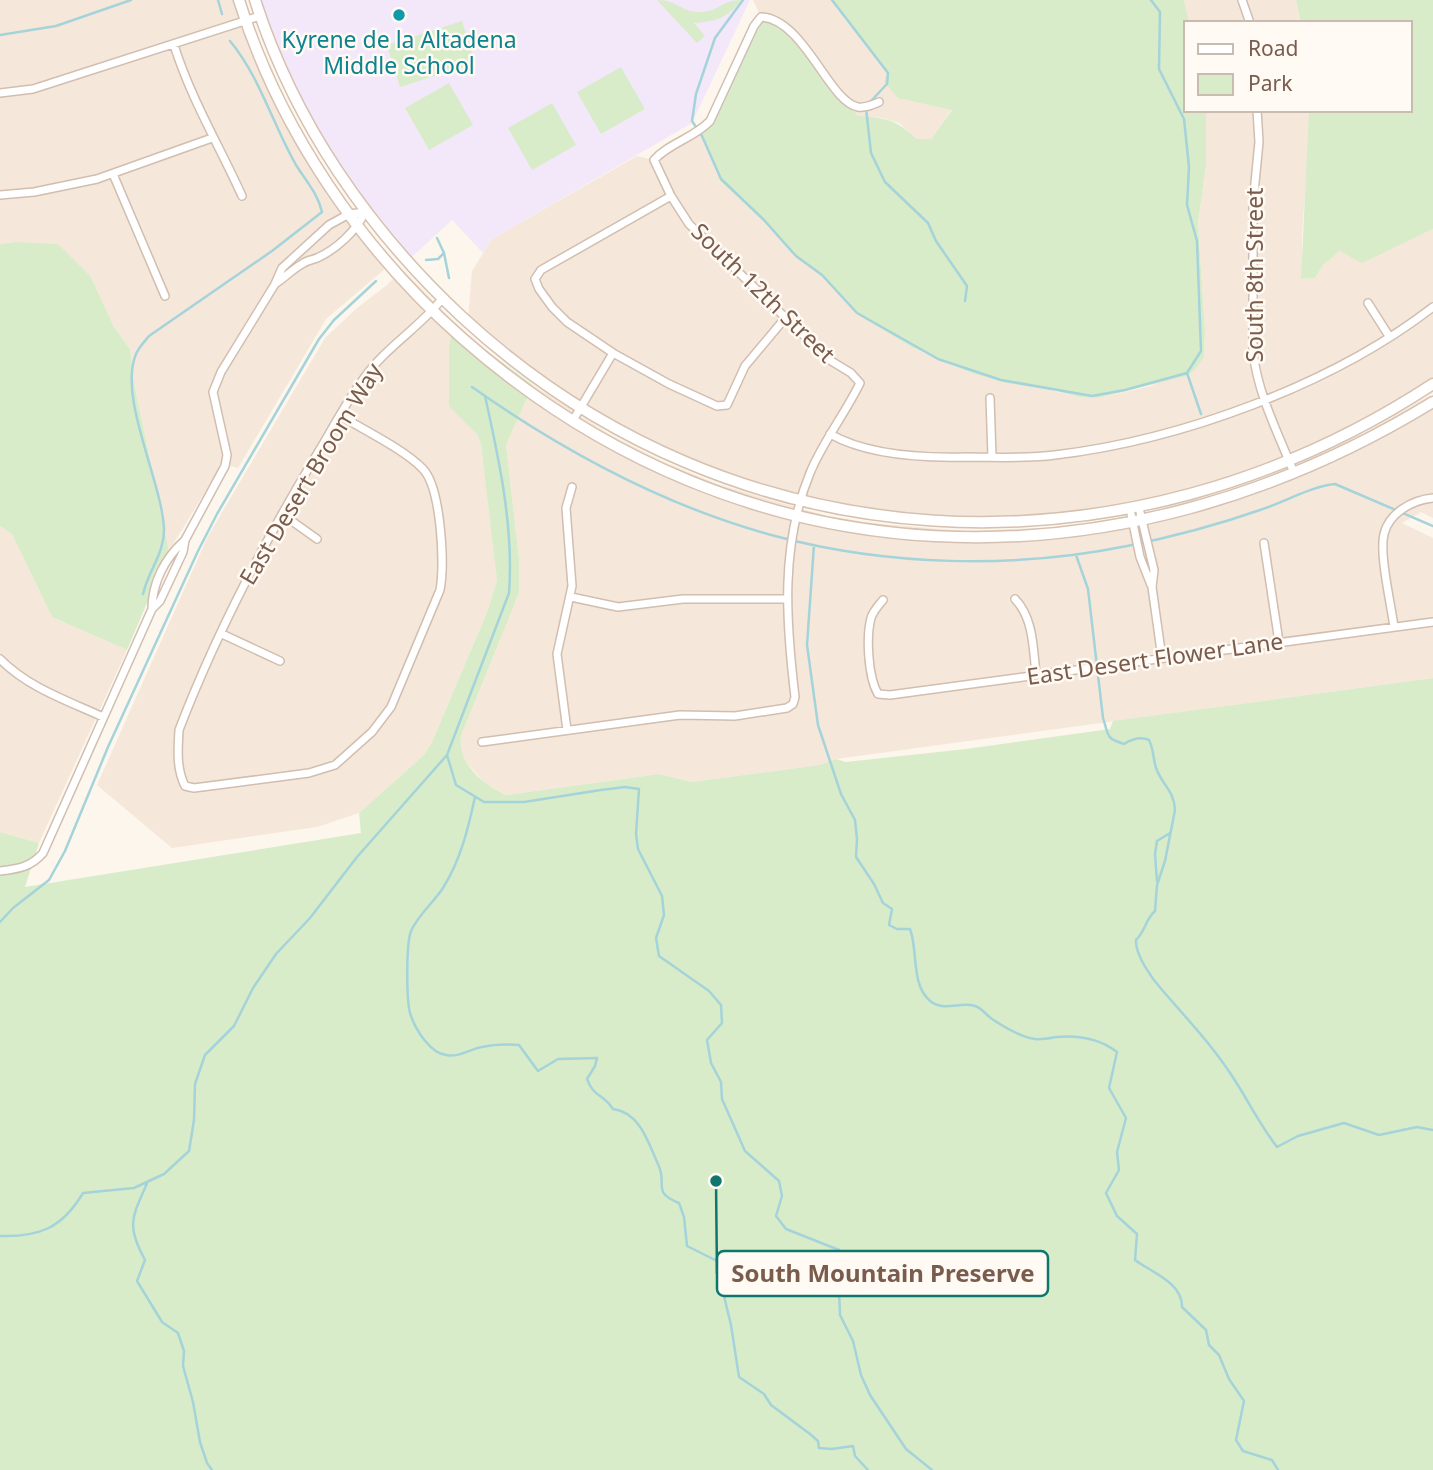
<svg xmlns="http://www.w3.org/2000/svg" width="1433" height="1470" viewBox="0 0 1433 1470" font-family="'Noto Sans',sans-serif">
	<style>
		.residential { fill: #f5e8da }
		.education { fill: #f3e8fa }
		.green { fill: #d8ecc9 }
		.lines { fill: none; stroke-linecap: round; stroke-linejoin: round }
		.stream { stroke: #a5d3da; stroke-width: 2.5 }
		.street-casing { stroke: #d1beb0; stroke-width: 10 }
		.secondary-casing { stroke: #d6c0b0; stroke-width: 13 }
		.street { stroke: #fff; stroke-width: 7 }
		.secondary { stroke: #fff; stroke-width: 10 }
		.culture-dot { fill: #0f9aa8; stroke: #fffaf3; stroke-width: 2.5 }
		.labels { text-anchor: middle; stroke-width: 5; stroke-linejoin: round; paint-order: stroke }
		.culture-label { font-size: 23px; fill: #0d838f; stroke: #fffaf3 }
		.street-label { font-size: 23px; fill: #7a5c4d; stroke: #fffaf3 }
		.leader { fill: none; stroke: #0f766e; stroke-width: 2.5 }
		.callout-dot { fill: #0f766e; stroke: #fffaf3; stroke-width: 2.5 }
		.callout { fill: #fffaf3; stroke: #0f766e; stroke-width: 2.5 }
		.callout-label { font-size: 24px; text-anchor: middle; font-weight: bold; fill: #7a5c4d }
	</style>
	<rect width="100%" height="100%" fill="#fdf6ec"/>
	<path class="residential" d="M0,0H235L248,39L286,125L336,204L385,269L326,319L238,468L220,463L219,469L169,551L134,383L130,349L114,327L91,277L14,242L0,244Z
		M753,0H831L887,73L952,109L931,139H917L899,123L883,118L858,116L844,99L761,17Z
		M1184,0H1296L1301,23H1189Z
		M1206,110H1309L1310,128L1302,234V279L1315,278L1323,265L1340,251L1405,242L1433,229V378L1380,411L1304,449L1195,489L1112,508L1031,518H948L814,500L684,458L609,421L529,368L468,319L472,271L492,239L637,156L654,160L701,130L720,181L753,210L792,253L818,271L858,315L911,347L949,364L1078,397L1098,398L1151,386L1204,357L1205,331L1198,223L1206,165Z
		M402,269L453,321L449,347L470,426L477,434L481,444L495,549L497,580L488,610L432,742L424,755L359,813L317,827L172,848L97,785L208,536L325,338L357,308L387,285Z
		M533,385L609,434L662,461L717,484L830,517L881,524L967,531L1061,527L1132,517L1215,495L1257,481L1366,432L1430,395L1433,398V518L1421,512L1402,523L1433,538V678L836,759L819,765L692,782L659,774L506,795L485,783L463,759L460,745L461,736L519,593V559L506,445Z
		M0,526L12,534L52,617L127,650L39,843L0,832Z"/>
	<path class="education" d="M259,0H750L692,123L492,239L483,253L452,220L410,259L379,222L327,144L294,84Z"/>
	<path class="green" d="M657,0C677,0 681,12 699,12C719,12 722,0 741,0C729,18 714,22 694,23L705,36L697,43Z
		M831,0H1184L1189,23H1186V110H1206V165L1198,223L1205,331L1204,357L1194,371L1186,376L1098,398L1078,397L1053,390L1006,383L972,373L911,347L858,315L818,271L792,253L753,210L720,181L701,130L710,121L761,17L783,25L858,116C887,118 895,119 917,139H931L952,110L898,98L884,82L887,72Z
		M1296,0H1433V229L1362,263L1340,251L1323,265L1315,278L1301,279L1309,110H1410V23H1301Z
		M462,21L475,63L400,87L387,45Z
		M621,67L645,109L601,134L577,92Z
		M449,83L473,125L429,150L405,108Z
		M552,103L576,145L532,170L508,128Z
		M14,242L58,244L91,277L114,327L130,349L134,383L169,551L127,650L52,617L12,534L0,526V244Z
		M453,321L479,345L533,385L506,445L519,559V593L461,736C457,764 483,784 506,795L659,774L692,782L819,765L836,759L846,762L966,749L1110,729L1113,721L1433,678V1470H0V832L39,843L25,887L361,833L359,813L424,755L432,742L488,610L497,580L481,444L477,434L449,406V347Z"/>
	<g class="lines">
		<path class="stream" d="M218,0L222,14
			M743,0L715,38L696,94L692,121L702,136L721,179L764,220L796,256L822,275L857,313L938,359L1001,380L1092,396L1125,390L1187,373L1201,414
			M832,0L888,73L887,84L870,102
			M1151,0L1160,12L1159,69L1184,119L1189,167L1187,205L1197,241L1201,351L1187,373
			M0,35L56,26L131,0
			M866,108L871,153L885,182L928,223L936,241L967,286L965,301
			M437,238L444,253L449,278
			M426,260L438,259L444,253
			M472,387C563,451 667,507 775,536C887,566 1014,569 1127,546C1172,537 1217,525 1260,510C1285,502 1309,487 1335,484L1433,526
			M814,545L807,645L818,725L841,794L855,820L857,839L856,857L874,884L883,903L892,909L889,925L897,929H910C918,949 911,984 929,1000C943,1013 960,1001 975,1006C982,1008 986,1015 992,1019C1004,1027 1021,1037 1035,1039C1042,1040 1050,1038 1057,1037C1079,1035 1100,1039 1117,1052L1109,1088L1126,1118L1117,1152L1119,1170L1106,1193L1117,1216L1137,1234L1135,1260C1151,1272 1183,1283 1182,1307L1206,1330L1209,1345L1219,1355L1229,1379L1244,1401L1236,1440L1243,1451L1272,1460L1278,1470
			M1076,555L1088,589L1103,718C1109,736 1105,738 1124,744C1132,739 1140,736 1149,740C1154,750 1153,759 1156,768C1162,785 1174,790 1175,810L1165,861L1157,885L1155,911C1145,920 1146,930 1136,940C1135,955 1152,979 1163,991C1187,1019 1214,1047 1234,1079C1249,1102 1260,1125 1277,1147L1298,1136L1344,1123L1379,1135L1417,1127L1433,1130
			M143,594C148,571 165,553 164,528C161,479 118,397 136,354C139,347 145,341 149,336L272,251L322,212C318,194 306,181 296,165C273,125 260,77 230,41
			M447,755L456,785L484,802H524L601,790L625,787L639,789L636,834L638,849L662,896L664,915L656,938L659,956L709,991L721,1005L722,1023L707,1040L711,1063L721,1082L722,1099L745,1151L779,1181L782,1196L776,1216L786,1229L839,1250L848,1267L839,1289L840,1315L853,1341L861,1375L870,1395L906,1449L932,1470
			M475,797C468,829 461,859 443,888C434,902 418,915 411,931C406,944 406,1004 411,1016C416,1030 430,1053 446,1055C458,1058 470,1049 482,1047C495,1044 506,1044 519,1045L538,1071L558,1059L597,1058L595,1066L587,1079C594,1098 603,1093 613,1109C641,1113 648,1143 658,1164C668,1184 651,1192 679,1203L684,1217L687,1246L723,1264L728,1272L724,1296L731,1325L739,1377L764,1394L771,1405L810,1434L818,1441L819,1448L832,1449L853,1446L855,1456L868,1470
			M1157,881L1155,854L1157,841L1170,833
			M0,922L13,908L49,880L65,851L108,747L198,551L217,514L319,339L334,320L376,281
			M148,1181C133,1216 125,1224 145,1260L137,1281L162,1322L178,1333L184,1351L183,1366L193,1402L200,1442L207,1463L212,1470
			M0,1236C40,1237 62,1228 83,1193L134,1188L164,1174L189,1151L194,1120L195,1084L205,1055L234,1026L253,988L276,954L310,918L357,857L447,755L509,593C514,528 499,459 485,396"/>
		<defs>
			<path id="street" d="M1242,0L1250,23
				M174,45C191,99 219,145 242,196
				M0,93L33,89L260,16
				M1257,110L1259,142L1253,203V352C1258,395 1278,433 1294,473
				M113,174L165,296
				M0,195L34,192L97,179L212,138
				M671,196L541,270L535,279L539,289L552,307L567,322L613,353L669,384L717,406L727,405L745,366L786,317
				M275,284C284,278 293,269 302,264C307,260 312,260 317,258C337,249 356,231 365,212
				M1368,303L1389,336
				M990,398L992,457
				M341,416C364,430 405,450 423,469C441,488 445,564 440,590L391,707L372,732L335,765L309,773L194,788L185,786C176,768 178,749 179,730C215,636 262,546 314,459C331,432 345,403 364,378C386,347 419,328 442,299
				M572,422L613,353
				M830,434C867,455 923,458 965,457C995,457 1025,459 1055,455C1181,440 1332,385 1433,307
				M1139,508L1154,570L1152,587L1162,658
				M1130,509L1140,557L1151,585
				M282,514L317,539
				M1264,543L1279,642
				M571,597L618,607L683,599H787
				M1015,599C1034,619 1033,649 1036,674
				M883,600C879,605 873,611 871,618C866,637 868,677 878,694L890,695L1433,622
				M152,609C152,583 165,558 184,541
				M1394,627C1391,604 1379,554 1384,534C1389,513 1412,500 1433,498
				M222,634L280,661
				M0,659C29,688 66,700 103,717
				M567,730L557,654L572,586L566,508L572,487
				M482,742L680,715L735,716L787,708L793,704L795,697C786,622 780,546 810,473C823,441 845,414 860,383L851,373L828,359L689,224L671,196L654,160C669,143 694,138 710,121L754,26L761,17C804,19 829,102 858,107C866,108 872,105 879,102
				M0,871C18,869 31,867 43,853L152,609L160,601L183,552L185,540L225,466L227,455L213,392L221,372L275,284L282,268L329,225L349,214L365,212"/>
			<path id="secondary" d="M239,0C279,129 361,249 462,338C745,588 1118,595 1433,402
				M255,0C294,122 368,229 461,316C734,569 1125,586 1433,384"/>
		</defs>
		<use href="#street" class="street-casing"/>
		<use href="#secondary" class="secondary-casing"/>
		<use href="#street" class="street"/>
		<use href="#secondary" class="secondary"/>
	</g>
	<circle class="culture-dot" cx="399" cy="15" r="7"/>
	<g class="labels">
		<g class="culture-label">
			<text x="399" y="48">Kyrene de la Altadena<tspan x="399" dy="26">Middle School</tspan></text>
		</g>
		<g class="street-label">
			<text transform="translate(1255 275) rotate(-90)" y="8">South 8th Street</text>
			<text transform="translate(763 293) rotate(44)" y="8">South 12th Street</text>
			<text transform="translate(311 474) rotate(-59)" y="8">East Desert Broom Way</text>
			<text transform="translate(1155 659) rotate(-8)" y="8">East Desert Flower Lane</text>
		</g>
	</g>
	<path class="leader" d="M716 1181L717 1274"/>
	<circle class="callout-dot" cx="716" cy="1181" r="7"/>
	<rect class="callout" x="717" y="1251" width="331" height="45" rx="7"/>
	<g class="callout-label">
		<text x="883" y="1282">South Mountain Preserve</text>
	</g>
	<rect x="1184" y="21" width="228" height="91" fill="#fffaf3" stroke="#cabbb1" stroke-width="2"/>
	<rect x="1198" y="44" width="35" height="10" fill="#ffffff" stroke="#cabbb1" stroke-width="2"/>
	<text x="1248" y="56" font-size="21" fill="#7a5c4d">Road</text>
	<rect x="1198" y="74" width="35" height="21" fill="#d8ecc9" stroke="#cabbb1" stroke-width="2"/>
	<text x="1248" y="91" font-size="21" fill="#7a5c4d">Park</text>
</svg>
